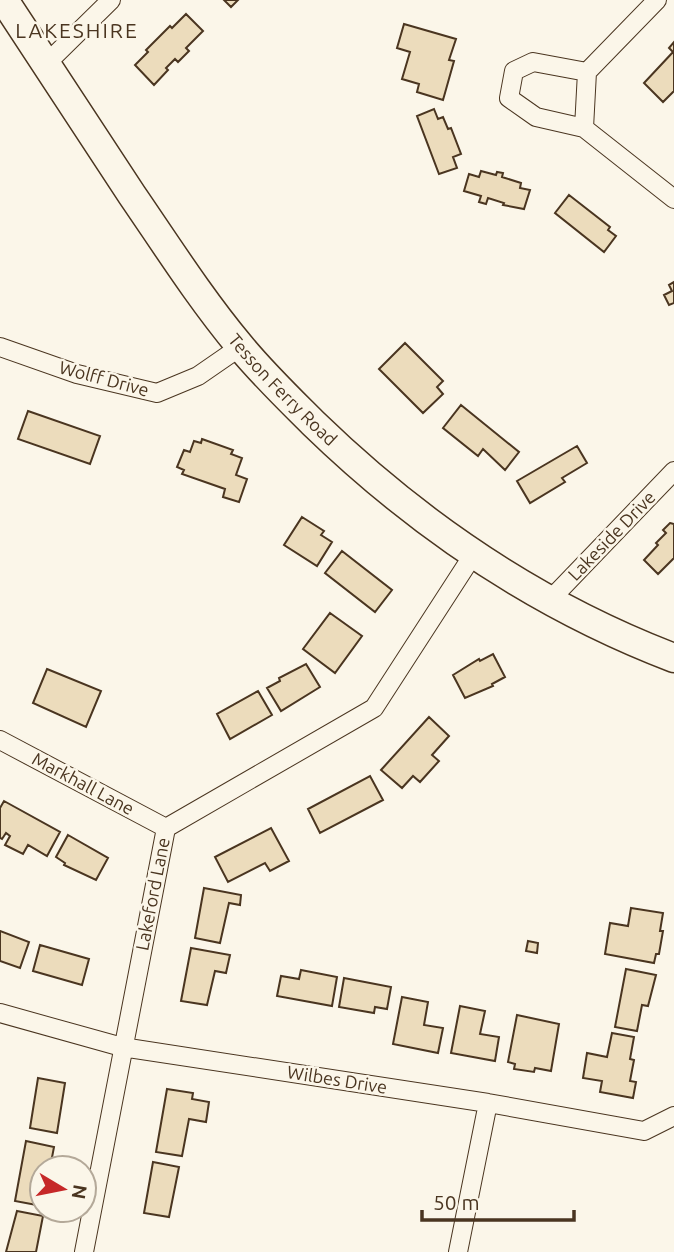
<svg xmlns="http://www.w3.org/2000/svg" width="674" height="1252" viewBox="0 0 674 1252" font-family="Ubuntu,sans-serif">
	<style>
		.building { fill: #ecdcbc; stroke: #4a3520; stroke-width: 2 }
		.lines { fill: none; stroke-linecap: round; stroke-linejoin: round }
		.street-casing { stroke: #4a3520; stroke-width: 20 }
		.primary-casing { stroke: #4a3520; stroke-width: 31 }
		.street { stroke: #fbf6e9; stroke-width: 18 }
		.primary { stroke: #fbf6e9; stroke-width: 28 }
		.labels { text-anchor: middle; stroke-width: 5; stroke-linejoin: round; paint-order: stroke }
		.street-label { font-size: 18px; fill: #4a3520; stroke: #fbf6e9 }
		.quarter-label { font-size: 21px; letter-spacing: 2px; fill: #4a3520; stroke: #fbf6e9 }
	</style>
	<rect width="100%" height="100%" fill="#fbf6e9"/>
	<path class="building" d="M224,0H238L231,7Z
		M186,14L203,31L186,48L189,51L178,62L175,59L166,68L168,70L154,85L135,65L148,52L146,50L170,26L172,28Z
		M404,24L456,39L449,60L454,61L443,100L417,92L419,84L402,79L410,52L397,48Z
		M674,42V91L663,102L644,83L673,52L669,48Z
		M434,109L438,119L443,117L448,129L451,128L461,154L453,157L457,168L439,174L417,116Z
		M481,171L496,175L497,172L503,173L502,177L521,183L520,188L530,190L524,209L503,205L504,203L488,198L486,204L479,202L481,196L464,191L469,174L479,177Z
		M569,195L610,227L608,230L616,236L604,252L555,213Z
		M674,282V303L669,305L664,295L672,291L669,285Z
		M405,343L443,381L437,387L443,394L423,413L379,369Z
		M461,405L519,452L505,470L483,449L478,456L443,428Z
		M28,411L100,436L90,464L18,439Z
		M202,439L233,450L231,454L242,458L236,475L247,479L239,502L223,497L225,489L182,474L184,470L177,467L184,450L190,452L194,441L201,443Z
		M577,446L587,463L562,478L565,482L530,503L517,481Z
		M302,517L324,531L321,535L332,542L317,566L284,545Z
		M670,523L674,524V558L658,574L644,560L658,545L656,543L666,533L663,530Z
		M342,551L392,590L375,612L325,573Z
		M330,613L362,636L335,673L303,649Z
		M493,654L505,677L492,684L493,686L465,698L453,675L479,659L480,661Z
		M306,664L320,687L281,711L267,688L280,681L279,678Z
		M47,669L101,691L86,727L33,703Z
		M258,691L272,715L230,739L217,714Z
		M429,717L449,736L432,755L439,761L420,782L413,776L402,788L381,770Z
		M370,776L383,800L320,833L308,809Z
		M4,801L60,832L47,856L28,845L23,854L5,845L10,836L6,833L2,839L0,838V808Z
		M271,828L289,861L270,871L265,863L228,882L215,857Z
		M68,835L108,858L96,880L64,865L65,863L56,857Z
		M204,888L241,895L240,905L229,903L220,943L195,938Z
		M631,908L663,913L660,931H663L659,954H656L654,963L605,954L610,923L628,926Z
		M0,931L29,942L20,968L0,961Z
		M528,941L538,943L537,953L526,951Z
		M40,945L89,959L82,985L33,971Z
		M191,948L230,955L226,973L215,971L207,1005L181,1001Z
		M626,969L656,975L648,1006L642,1005L637,1031L615,1027Z
		M301,970L337,977L332,1006L277,996L281,976L299,979Z
		M344,978L391,987L387,1009L375,1007L374,1013L339,1007Z
		M402,997L428,1002L424,1025L443,1028L438,1053L393,1044Z
		M460,1006L485,1011L480,1034L499,1037L495,1061L451,1053Z
		M517,1015L559,1024L551,1071L535,1068L534,1072L514,1069L515,1064L508,1062Z
		M612,1033L634,1037L630,1059L634,1060L630,1081L636,1082L633,1098L600,1092L602,1081L583,1078L587,1053L607,1057Z
		M38,1078L65,1083L57,1133L30,1128Z
		M167,1089L193,1093L192,1099L209,1102L206,1122L189,1119L182,1156L156,1152Z
		M26,1141L54,1147L50,1168H42V1206L15,1201Z
		M153,1162L179,1167L169,1217L144,1213Z
		M17,1211L43,1216L36,1252H6Z"/>
	<g class="lines">
		<defs>
			<path id="street" d="M46,64L111,0
				M587,72L533,62L514,71L509,98L536,117L584,128L674,199
				M584,128L587,72L657,0
				M0,347L77,374L157,393L198,376L240,347
				M550,600L674,471
				M0,740L166,828
				M0,1013L122,1047L488,1103L644,1131L674,1116
				M84,1252L166,828L374,708L473,555
				M458,1252L488,1103"/>
			<g id="primary">
				<path id="s1" d="M4,0C47,65 90,130 132,195C167,246 200,298 240,346C262,373 288,398 313,423C417,524 538,606 674,658"/>
			</g>
		</defs>
		<use href="#street" class="street-casing"/>
		<use href="#primary" class="primary-casing"/>
		<use href="#street" class="street"/>
		<use href="#primary" class="primary"/>
	</g>
	<g class="labels">
		<g class="street-label">
			<text transform="translate(104 379) rotate(15)" y="6">Wolff Drive</text>
			<text dy="6" stroke="none"><textPath href="#s1" startOffset="480">Tesson Ferry Road</textPath></text>
			<text transform="translate(612 536) rotate(-46)" y="6">Lakeside Drive</text>
			<text transform="translate(83 784) rotate(28)" y="6">Markhall Lane</text>
			<text transform="translate(153 894) rotate(-79)" y="6">Lakeford Lane</text>
			<text transform="translate(337 1080) rotate(9)" y="6">Wilbes Drive</text>
		</g>
		<g class="quarter-label">
			<text x="77" y="38">LAKESHIRE</text>
		</g>
	</g>
	<g transform="translate(63 1189) rotate(100)"><circle r="33" fill="#fbf6e9" stroke="#b4a999" stroke-width="2"/>
	<path d="M0-5L12 26L0 18L-12 26Z" fill="#c62828"/>
	<text y="-10" font-size="19" font-weight="bold" text-anchor="middle" fill="#4a3520">N</text>
	</g>
	<path d="M422 1210v10h152v-10" fill="none" stroke="#4a3520" stroke-width="3.5"/>
	<text x="433" y="1210" font-size="21" fill="#4a3520" stroke="#fbf6e9" stroke-width="5" paint-order="stroke">50 m</text>
</svg>
